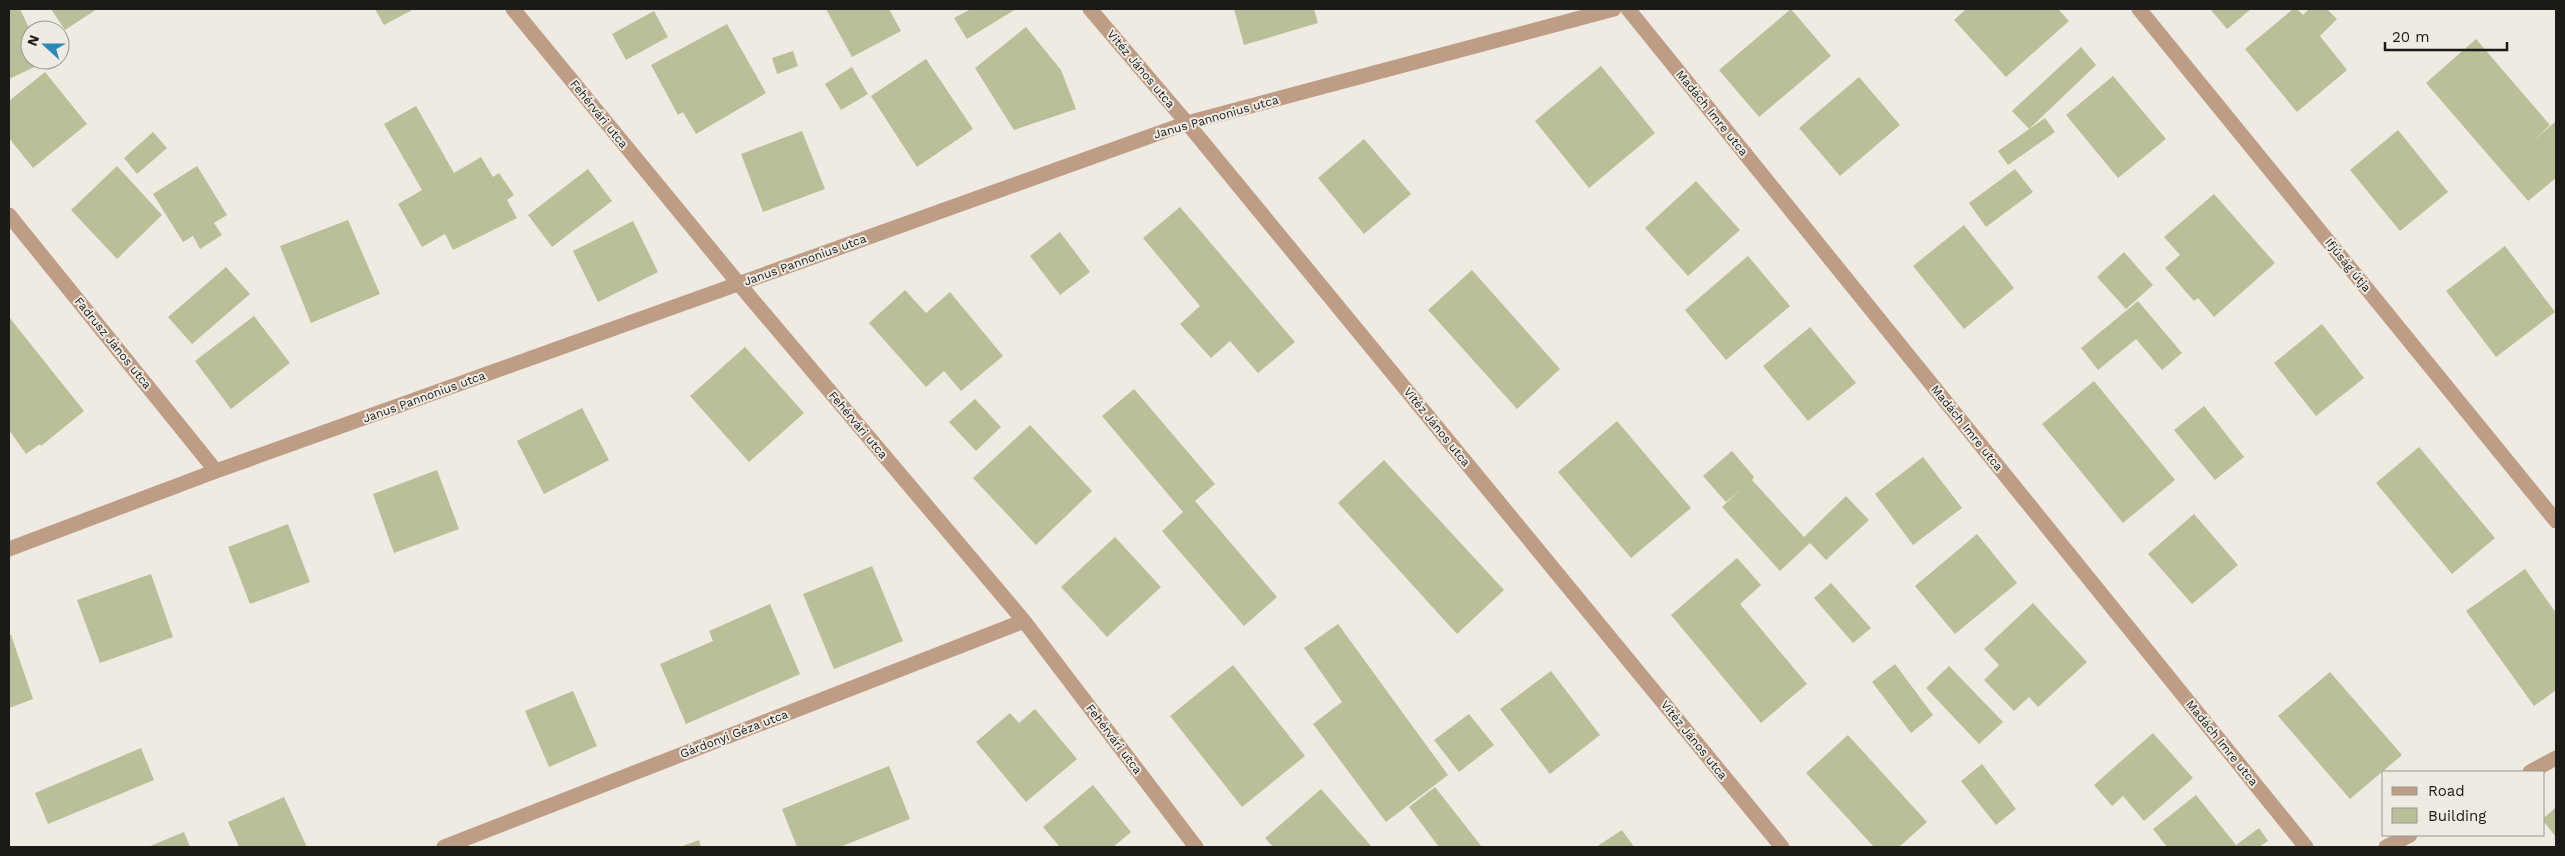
<svg xmlns="http://www.w3.org/2000/svg" width="2565" height="856" viewBox="0 0 2565 856" font-family="'Work Sans',sans-serif">
	<style>
		.building { fill: #b9bf98 }
		.lines { fill: none; stroke-linecap: round; stroke-linejoin: round }
		.street { stroke: #be9d86; stroke-width: 15 }
		.labels { text-anchor: middle; stroke-width: 4; stroke-linejoin: round; paint-order: stroke }
		.street-label { font-size: 12px; fill: #1b1a17; stroke: #efebe3 }
	</style>
	<rect width="100%" height="100%" fill="#efebe3"/>
	<path class="building" d="M9,9H20L30,30V60H44L45,62L9,79Z
		M51,9H97L65,30Z
		M375,9H414L384,25Z
		M826,9H889L901,31L852,57Z
		M971,9H1016L967,39L954,18Z
		M1234,9H1314L1318,23L1244,45Z
		M1791,9L1831,56L1759,117L1719,70Z
		M1966,9H2058L2069,21L2006,77L1954,20Z
		M2210,9H2251L2227,29Z
		M2293,9H2297L2303,15L2309,9H2327L2337,19L2320,36L2347,70L2297,112L2245,49Z
		M654,11L668,37L626,60L612,34Z
		M727,24L766,93L696,134L683,112L678,115L651,65Z
		M1026,27L1061,70L1076,109L1014,130L975,68Z
		M2476,39L2550,125L2531,143L2556,121V178L2528,201L2426,83Z
		M2081,47L2096,65L2029,129L2012,111Z
		M793,51L798,66L777,74L772,58Z
		M926,59L973,129L917,167L871,96Z
		M1601,66L1655,133L1589,188L1535,121Z
		M852,67L868,94L841,110L825,84Z
		M45,72L87,124L33,168L9,138V101Z
		M2113,76L2166,139L2118,178L2066,115Z
		M1859,77L1900,125L1840,176L1799,128Z
		M416,106L454,173L481,157L493,177L499,173L514,195L507,200L517,218L453,250L445,234L422,247L398,204L422,190L384,124Z
		M2045,118L2055,132L2008,165L1998,151Z
		M2398,130L2448,192L2400,231L2350,170Z
		M802,131L825,189L763,212L741,154Z
		M153,132L167,148L137,174L124,158Z
		M1364,139L1411,194L1364,234L1318,178Z
		M117,166L162,215L117,259L71,210Z
		M197,166L227,215L214,223L222,235L200,249L193,236L183,242L153,194Z
		M588,169L612,201L552,247L528,215Z
		M2015,169L2033,192L1986,227L1969,203Z
		M1696,181L1740,230L1688,276L1645,228Z
		M2214,194L2275,263L2214,317L2198,298L2194,301L2165,268L2180,255L2164,237Z
		M1180,207L1295,342L1258,373L1230,341L1211,358L1180,324L1200,306L1143,238Z
		M348,220L380,294L311,323L280,246Z
		M633,221L658,272L598,302L573,251Z
		M1964,225L2014,288L1964,329L1913,266Z
		M1060,232L1090,272L1060,295L1030,256Z
		M2505,246L2555,312L2496,357L2446,291Z
		M2124,252L2153,285L2126,309L2097,277Z
		M1748,256L1790,306L1726,360L1685,310Z
		M226,267L250,294L192,344L168,317Z
		M1472,270L1560,369L1517,409L1428,310Z
		M905,290L926,313L950,292L1003,356L961,391L944,371L926,387L869,323Z
		M2138,301L2182,353L2162,370L2136,339L2098,370L2081,348Z
		M254,316L290,363L231,409L195,361Z
		M9,317L84,411L41,446L40,444L26,454L9,430Z
		M2322,324L2364,378L2316,416L2274,363Z
		M1810,327L1856,383L1808,421L1763,366Z
		M745,347L804,413L749,462L690,396Z
		M2094,381L2175,480L2123,523L2042,424Z
		M1134,389L1215,484L1195,501L1277,597L1244,626L1162,531L1183,512L1102,416Z
		M975,399L1001,427L976,451L949,422Z
		M2204,406L2244,457L2215,480L2174,430Z
		M582,408L609,460L544,494L517,441Z
		M1617,421L1691,508L1631,558L1558,472Z
		M1030,425L1092,491L1036,545L973,478Z
		M2419,447L2495,538L2452,574L2376,483Z
		M1732,451L1754,477L1752,480L1804,537L1846,496L1869,520L1826,560L1810,543L1780,571L1722,507L1742,488L1726,502L1703,476Z
		M1923,457L1962,508L1913,545L1875,494Z
		M1384,460L1504,590L1457,634L1338,503Z
		M437,470L459,529L394,553L373,494Z
		M2194,514L2238,565L2192,604L2148,554Z
		M288,524L310,582L250,604L228,547Z
		M1977,534L2017,583L1955,634L1915,586Z
		M1115,537L1161,587L1107,637L1061,587Z
		M1737,558L1761,585L1740,604L1807,684L1761,723L1671,615Z
		M872,566L903,641L834,669L803,594Z
		M2525,569L2556,613V690L2534,706L2466,611Z
		M151,574L173,637L100,663L77,600Z
		M1831,583L1871,628L1853,643L1814,598Z
		M2033,603L2087,662L2038,707L2029,697L2014,711L1984,680L1999,665L1984,649Z
		M770,604L800,674L686,724L660,664L713,641L709,631Z
		M1338,624L1448,775L1386,822L1313,724L1342,702L1304,648Z
		M9,635H11L33,699L9,708Z
		M1895,664L1933,715L1911,733L1872,682Z
		M1233,665L1305,756L1242,807L1170,716Z
		M1949,666L2003,722L1979,744L1926,688Z
		M1551,671L1600,735L1550,774L1500,709Z
		M2330,672L2402,755L2350,799L2278,716Z
		M573,691L597,746L549,767L525,711Z
		M1035,709L1077,759L1026,802L976,742L1010,713L1019,723Z
		M1469,714L1494,745L1459,772L1434,740Z
		M2153,733L2193,778L2144,821L2123,796L2112,806L2094,785Z
		M1848,735L1927,822L1899,847H1874L1806,773Z
		M141,748L154,780L48,824L35,793Z
		M1982,764L2016,809L1996,825L1961,781Z
		M889,766L910,819L840,847H797L782,809Z
		M1093,785L1131,832L1113,847H1060L1043,827Z
		M1435,787L1482,847H1439L1409,807Z
		M1321,789L1372,847H1273L1265,838Z
		M2196,795L2236,845L2259,828L2268,841L2259,847H2167L2153,829Z
		M284,797L307,847H239L228,822Z
		M2556,807V837L2544,822V818Z
		M1622,830L1634,847H1596Z
		M184,832L190,847H148Z
		M699,840L701,847H680Z"/>
	<g class="lines">
		<path class="street" d="M513,9L739,284L1024,621L1196,847
			M1090,9L1187,123L1782,847
			M1628,9L2306,847
			M2139,9L2556,521
			M9,215L216,471
			M9,549L216,471L1187,123L1614,9
			M2530,772L2556,758
			M444,847L1024,621
			M2386,847L2410,835"/>
	</g>
	<g class="labels">
		<g class="street-label">
			<text transform="translate(1141 69) rotate(50)" y="4">Vitéz János utca</text>
			<text transform="translate(1712 113) rotate(51)" y="4">Madách Imre utca</text>
			<text transform="translate(599 114) rotate(51)" y="4">Fehérvári utca</text>
			<text transform="translate(1216 117) rotate(-16)" y="4">Janus Pannonius utca</text>
			<text transform="translate(805 260) rotate(-20)" y="4">Janus Pannonius utca</text>
			<text transform="translate(2348 265) rotate(51)" y="4">Ifjúság útja</text>
			<text transform="translate(113 343) rotate(51)" y="4">Fadrusz János utca</text>
			<text transform="translate(424 397) rotate(-20)" y="4">Janus Pannonius utca</text>
			<text transform="translate(858 425) rotate(50)" y="4">Fehérvári utca</text>
			<text transform="translate(1437 427) rotate(51)" y="4">Vitéz János utca</text>
			<text transform="translate(1967 428) rotate(51)" y="4">Madách Imre utca</text>
			<text transform="translate(734 734) rotate(-21)" y="4">Gárdonyi Géza utca</text>
			<text transform="translate(1114 739) rotate(53)" y="4">Fehérvári utca</text>
			<text transform="translate(1694 740) rotate(51)" y="4">Vitéz János utca</text>
			<text transform="translate(2222 743) rotate(51)" y="4">Madách Imre utca</text>
		</g>
	</g>
	<rect width="2565" height="856" fill="none" stroke="#1b1a17" stroke-width="20"/>
	<rect x="2382" y="771" width="162" height="65" fill="#efebe3" stroke="#9a9791"/>
	<rect x="2392" y="787" width="25" height="8" fill="#be9d86" stroke="#9a9791"/>
	<text x="2428" y="796" font-size="15" fill="#1b1a17">Road</text>
	<rect x="2392" y="808" width="25" height="15" fill="#b9bf98" stroke="#9a9791"/>
	<text x="2428" y="821" font-size="15" fill="#1b1a17">Building</text>
	<g transform="translate(45 45) rotate(291)"><circle r="24" fill="#efebe3" stroke="#9a9791"/>
	<path d="M0-4L9 19L0 12L-9 19Z" fill="#2a89b5"/>
	<text y="-8" font-size="14" font-weight="bold" text-anchor="middle" fill="#1b1a17">N</text>
	</g>
	<path d="M2385 42v8h122v-8" fill="none" stroke="#1b1a17" stroke-width="2.5"/>
	<text x="2392" y="42" font-size="15" fill="#1b1a17" stroke="#efebe3" stroke-width="4" paint-order="stroke">20 m</text>
</svg>
